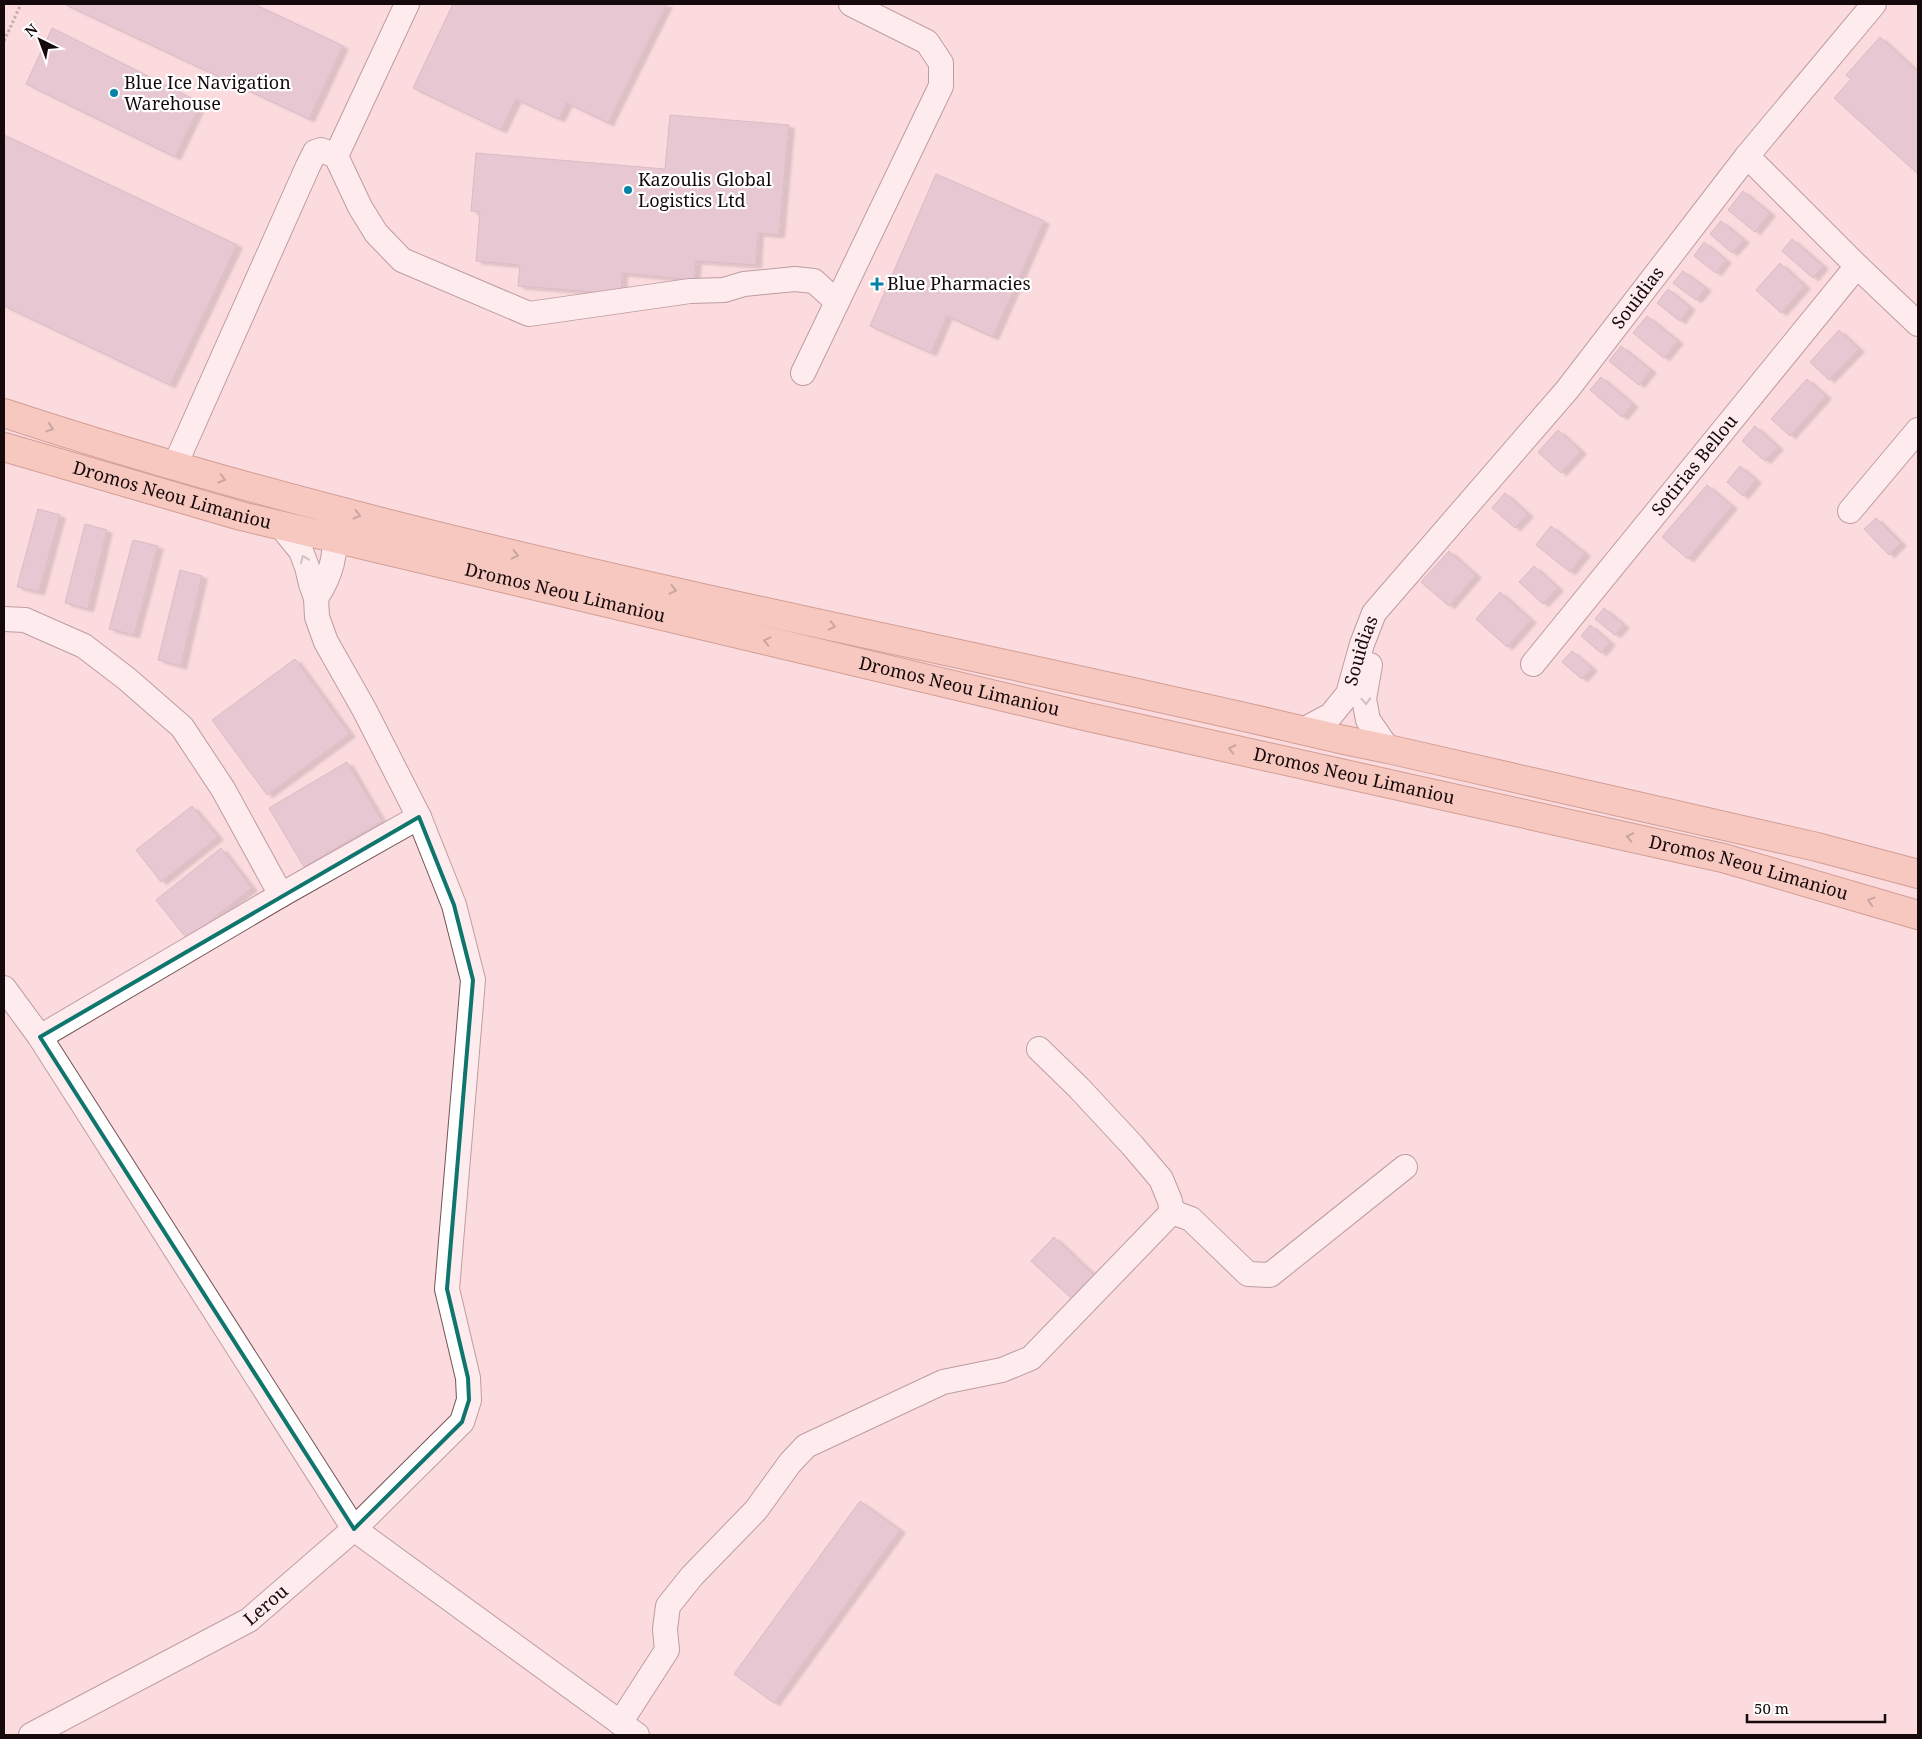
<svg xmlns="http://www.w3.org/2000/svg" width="1922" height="1739" viewBox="0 0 1922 1739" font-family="'Noto Serif',serif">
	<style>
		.building { fill: #ceafc1; stroke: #b294a6; filter: url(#shadow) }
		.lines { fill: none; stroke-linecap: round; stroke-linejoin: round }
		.minor-casing { stroke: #745357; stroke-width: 26 }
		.major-casing { stroke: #9e543c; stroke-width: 30 }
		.path { stroke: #867073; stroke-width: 3; stroke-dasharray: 2.5 2.5; stroke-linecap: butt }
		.minor { stroke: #fff; stroke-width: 24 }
		.major { stroke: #f1b19a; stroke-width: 28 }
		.oneway { stroke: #8e655a }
		.oneway2 { stroke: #a19d9d }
		.marked { fill: none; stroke: #0f766e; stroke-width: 4; stroke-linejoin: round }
		.poi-dot { fill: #0483a7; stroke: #fff; stroke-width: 2 }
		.labels { text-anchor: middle; stroke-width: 4.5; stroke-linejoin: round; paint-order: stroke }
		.poi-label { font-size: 18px; fill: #15090b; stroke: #fff; text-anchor: start }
		.street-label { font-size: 18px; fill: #15090b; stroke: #fff }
	</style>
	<defs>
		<filter id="shadow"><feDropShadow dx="5.5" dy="3" stdDeviation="1" flood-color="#0004"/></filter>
	</defs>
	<rect width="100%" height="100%" fill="#fbdbde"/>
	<path class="building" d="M64,4H254L343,46L309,119Z
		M453,4H667L608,123L567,103L559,119L516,99L501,130L413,88Z
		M52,28L201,103L175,157L26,84Z
		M1880,37L1918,72V174L1834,98L1851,79L1846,75Z
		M670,115L789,125L779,235L758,233L756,265L696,261L694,280L622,273L621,294L518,286L520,265L476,261L480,212L471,211L476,153L665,169Z
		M4,135L237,245L170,385L4,306Z
		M936,174L1044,221L993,337L947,316L931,353L870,326Z
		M1743,191L1770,213L1755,232L1728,210Z
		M1721,221L1744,240L1732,253L1710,234Z
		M1792,239L1823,266L1813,278L1782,251Z
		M1704,242L1726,260L1716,273L1694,256Z
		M1780,263L1805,286L1781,313L1756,290Z
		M1683,271L1706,288L1696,300L1673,283Z
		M1668,289L1690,307L1680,321L1657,303Z
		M1647,316L1678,341L1664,358L1633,333Z
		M1839,330L1859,349L1829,380L1810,362Z
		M1621,346L1651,370L1639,385L1609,361Z
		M1601,377L1633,404L1622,417L1590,390Z
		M1807,379L1826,396L1790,436L1771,419Z
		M1755,426L1778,447L1765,461L1742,441Z
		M1558,430L1581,451L1561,473L1538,452Z
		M1740,466L1756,480L1743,496L1727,482Z
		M1707,485L1732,506L1688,559L1662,537Z
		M1505,493L1528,514L1515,528L1492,508Z
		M38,509L60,515L39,592L17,587Z
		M1876,518L1901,543L1889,555L1864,529Z
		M85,524L107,530L88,609L65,603Z
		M1551,526L1585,553L1570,572L1536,545Z
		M133,540L158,546L134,635L109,629Z
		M1449,551L1476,575L1449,606L1421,582Z
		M1534,566L1558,588L1543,604L1519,582Z
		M180,570L202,576L181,666L158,660Z
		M1500,592L1531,620L1507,647L1476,619Z
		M1604,608L1624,625L1615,635L1595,619Z
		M1590,625L1610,642L1601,653L1581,636Z
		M1572,651L1592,668L1582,679L1562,662Z
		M295,659L350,734L267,795L212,720Z
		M347,762L382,821L304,867L269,808Z
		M192,806L218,837L161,882L136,850Z
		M221,848L252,888L187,939L156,900Z
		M1054,1237L1094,1275L1072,1299L1031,1261Z
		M860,1501L900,1530L774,1703L734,1674Z"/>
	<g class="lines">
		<defs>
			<g id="minor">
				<path d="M336,156L407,4"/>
				<path d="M1747,156L1857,266L1918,324"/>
				<path d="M803,373L941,86V63L927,42L851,4"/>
				<path d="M175,465L308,166L315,152L321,150L336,156L360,207L376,233L402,260L529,314L690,291L724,290L744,284L795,279L814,281L837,302"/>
				<path d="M1850,511L1918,430"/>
				<path d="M316,598C330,577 339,551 332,526L328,524"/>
				<path d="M4,619L25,620L84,646L127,679L182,727L223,789L281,895"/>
				<path id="s1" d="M1533,664L1857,266"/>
				<path d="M1370,665L1364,699L1368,720L1388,749"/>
				<path id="s2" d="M1303,730L1331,715L1348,694L1362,644L1374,613L1567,390L1747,156L1874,4"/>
				<path d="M4,988L40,1037L354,1529L637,1735"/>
				<path d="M40,1037L281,895L419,817"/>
				<path d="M1039,1049L1079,1088L1132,1145L1161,1179L1170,1201L1172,1212"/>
				<path d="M1172,1212L1191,1219L1248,1274L1270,1275L1405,1167"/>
				<path d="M620,1723L667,1650L665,1629L668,1606L692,1576L756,1510L790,1463L806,1446L943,1382L1002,1370L1031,1358L1172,1212"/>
				<path id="s3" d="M31,1735L249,1620L354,1529L462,1422L469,1400L468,1378L447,1289L473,980L454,905L419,817L364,709L326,642L317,617L316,598L311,584L307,567L301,551L280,525"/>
			</g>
			<g id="major">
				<path d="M4,413C441,557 897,634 1344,740L1388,749L1817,847L1918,874"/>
				<path id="s4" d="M4,447L241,516L1088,717L1723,858L1918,915"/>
			</g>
		</defs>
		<use href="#minor" class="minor-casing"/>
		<use href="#major" class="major-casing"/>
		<path class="path" d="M4,41L21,4"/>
		<use href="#minor" class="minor"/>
		<use href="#major" class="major"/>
	</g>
	<defs><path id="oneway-chevron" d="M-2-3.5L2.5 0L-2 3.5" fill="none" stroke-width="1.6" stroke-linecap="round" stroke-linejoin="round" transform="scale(1.25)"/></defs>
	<g class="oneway">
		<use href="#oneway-chevron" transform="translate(50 428) rotate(18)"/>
		<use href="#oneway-chevron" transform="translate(222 479) rotate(16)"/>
		<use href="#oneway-chevron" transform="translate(357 515) rotate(14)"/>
		<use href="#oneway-chevron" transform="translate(515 555) rotate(13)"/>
		<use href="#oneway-chevron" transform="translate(673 590) rotate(13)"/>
		<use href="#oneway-chevron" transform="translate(832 626) rotate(13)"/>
		<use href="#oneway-chevron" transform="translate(767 641) rotate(-167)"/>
		<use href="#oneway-chevron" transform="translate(1232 749) rotate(-168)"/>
		<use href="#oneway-chevron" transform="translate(1630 837) rotate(-168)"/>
		<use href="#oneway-chevron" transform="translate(1871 901) rotate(-164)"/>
	</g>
	<g class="oneway2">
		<use href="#oneway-chevron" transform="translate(304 559) rotate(-112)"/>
		<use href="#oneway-chevron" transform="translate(1366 701) rotate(86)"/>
	</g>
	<path d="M0 0H1922V1739H0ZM419,817L454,905L473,980L447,1289L468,1378L469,1400L462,1422L354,1529L40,1037Z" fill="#fbdbde" fill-opacity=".55" fill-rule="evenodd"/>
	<path class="marked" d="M419,817L454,905L473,980L447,1289L468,1378L469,1400L462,1422L354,1529L40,1037Z"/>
	<g class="poi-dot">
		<circle cx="114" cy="93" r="5"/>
		<circle cx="628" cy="190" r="5"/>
		<path d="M874.5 276.5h5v5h5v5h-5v5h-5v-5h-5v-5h5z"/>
	</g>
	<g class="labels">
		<g class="poi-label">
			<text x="124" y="89">Blue Ice Navigation<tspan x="124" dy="21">Warehouse</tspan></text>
			<text x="638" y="186">Kazoulis Global<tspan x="638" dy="21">Logistics Ltd</tspan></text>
			<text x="887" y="290">Blue Pharmacies</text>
		</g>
		<g class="street-label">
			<text dy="6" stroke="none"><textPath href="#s2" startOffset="555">Souidias</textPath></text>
			<text dy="6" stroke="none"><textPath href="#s1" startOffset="256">Sotirias Bellou</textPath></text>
			<text dy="6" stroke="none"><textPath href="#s4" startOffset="175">Dromos Neou Limaniou</textPath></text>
			<text dy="6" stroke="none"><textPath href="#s4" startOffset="580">Dromos Neou Limaniou</textPath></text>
			<text dy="6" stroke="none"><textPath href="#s2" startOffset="104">Souidias</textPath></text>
			<text dy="6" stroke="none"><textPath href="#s4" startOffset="985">Dromos Neou Limaniou</textPath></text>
			<text dy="6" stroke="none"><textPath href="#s4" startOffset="1390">Dromos Neou Limaniou</textPath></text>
			<text dy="6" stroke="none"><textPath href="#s4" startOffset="1795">Dromos Neou Limaniou</textPath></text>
			<text dy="6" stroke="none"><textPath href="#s3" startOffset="269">Lerou</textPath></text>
		</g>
	</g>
	<rect width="1922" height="1739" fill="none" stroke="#15090b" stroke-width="10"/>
	<g transform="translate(40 40) rotate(318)" stroke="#ffffff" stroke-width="4" paint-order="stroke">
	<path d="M0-4L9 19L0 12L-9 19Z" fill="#15090b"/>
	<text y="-8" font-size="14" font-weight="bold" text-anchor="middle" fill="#15090b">N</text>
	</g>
	<path d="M1747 1714v8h138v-8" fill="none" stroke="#15090b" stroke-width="2.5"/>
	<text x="1754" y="1714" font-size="15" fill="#15090b" stroke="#ffffff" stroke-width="4" paint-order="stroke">50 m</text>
</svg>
